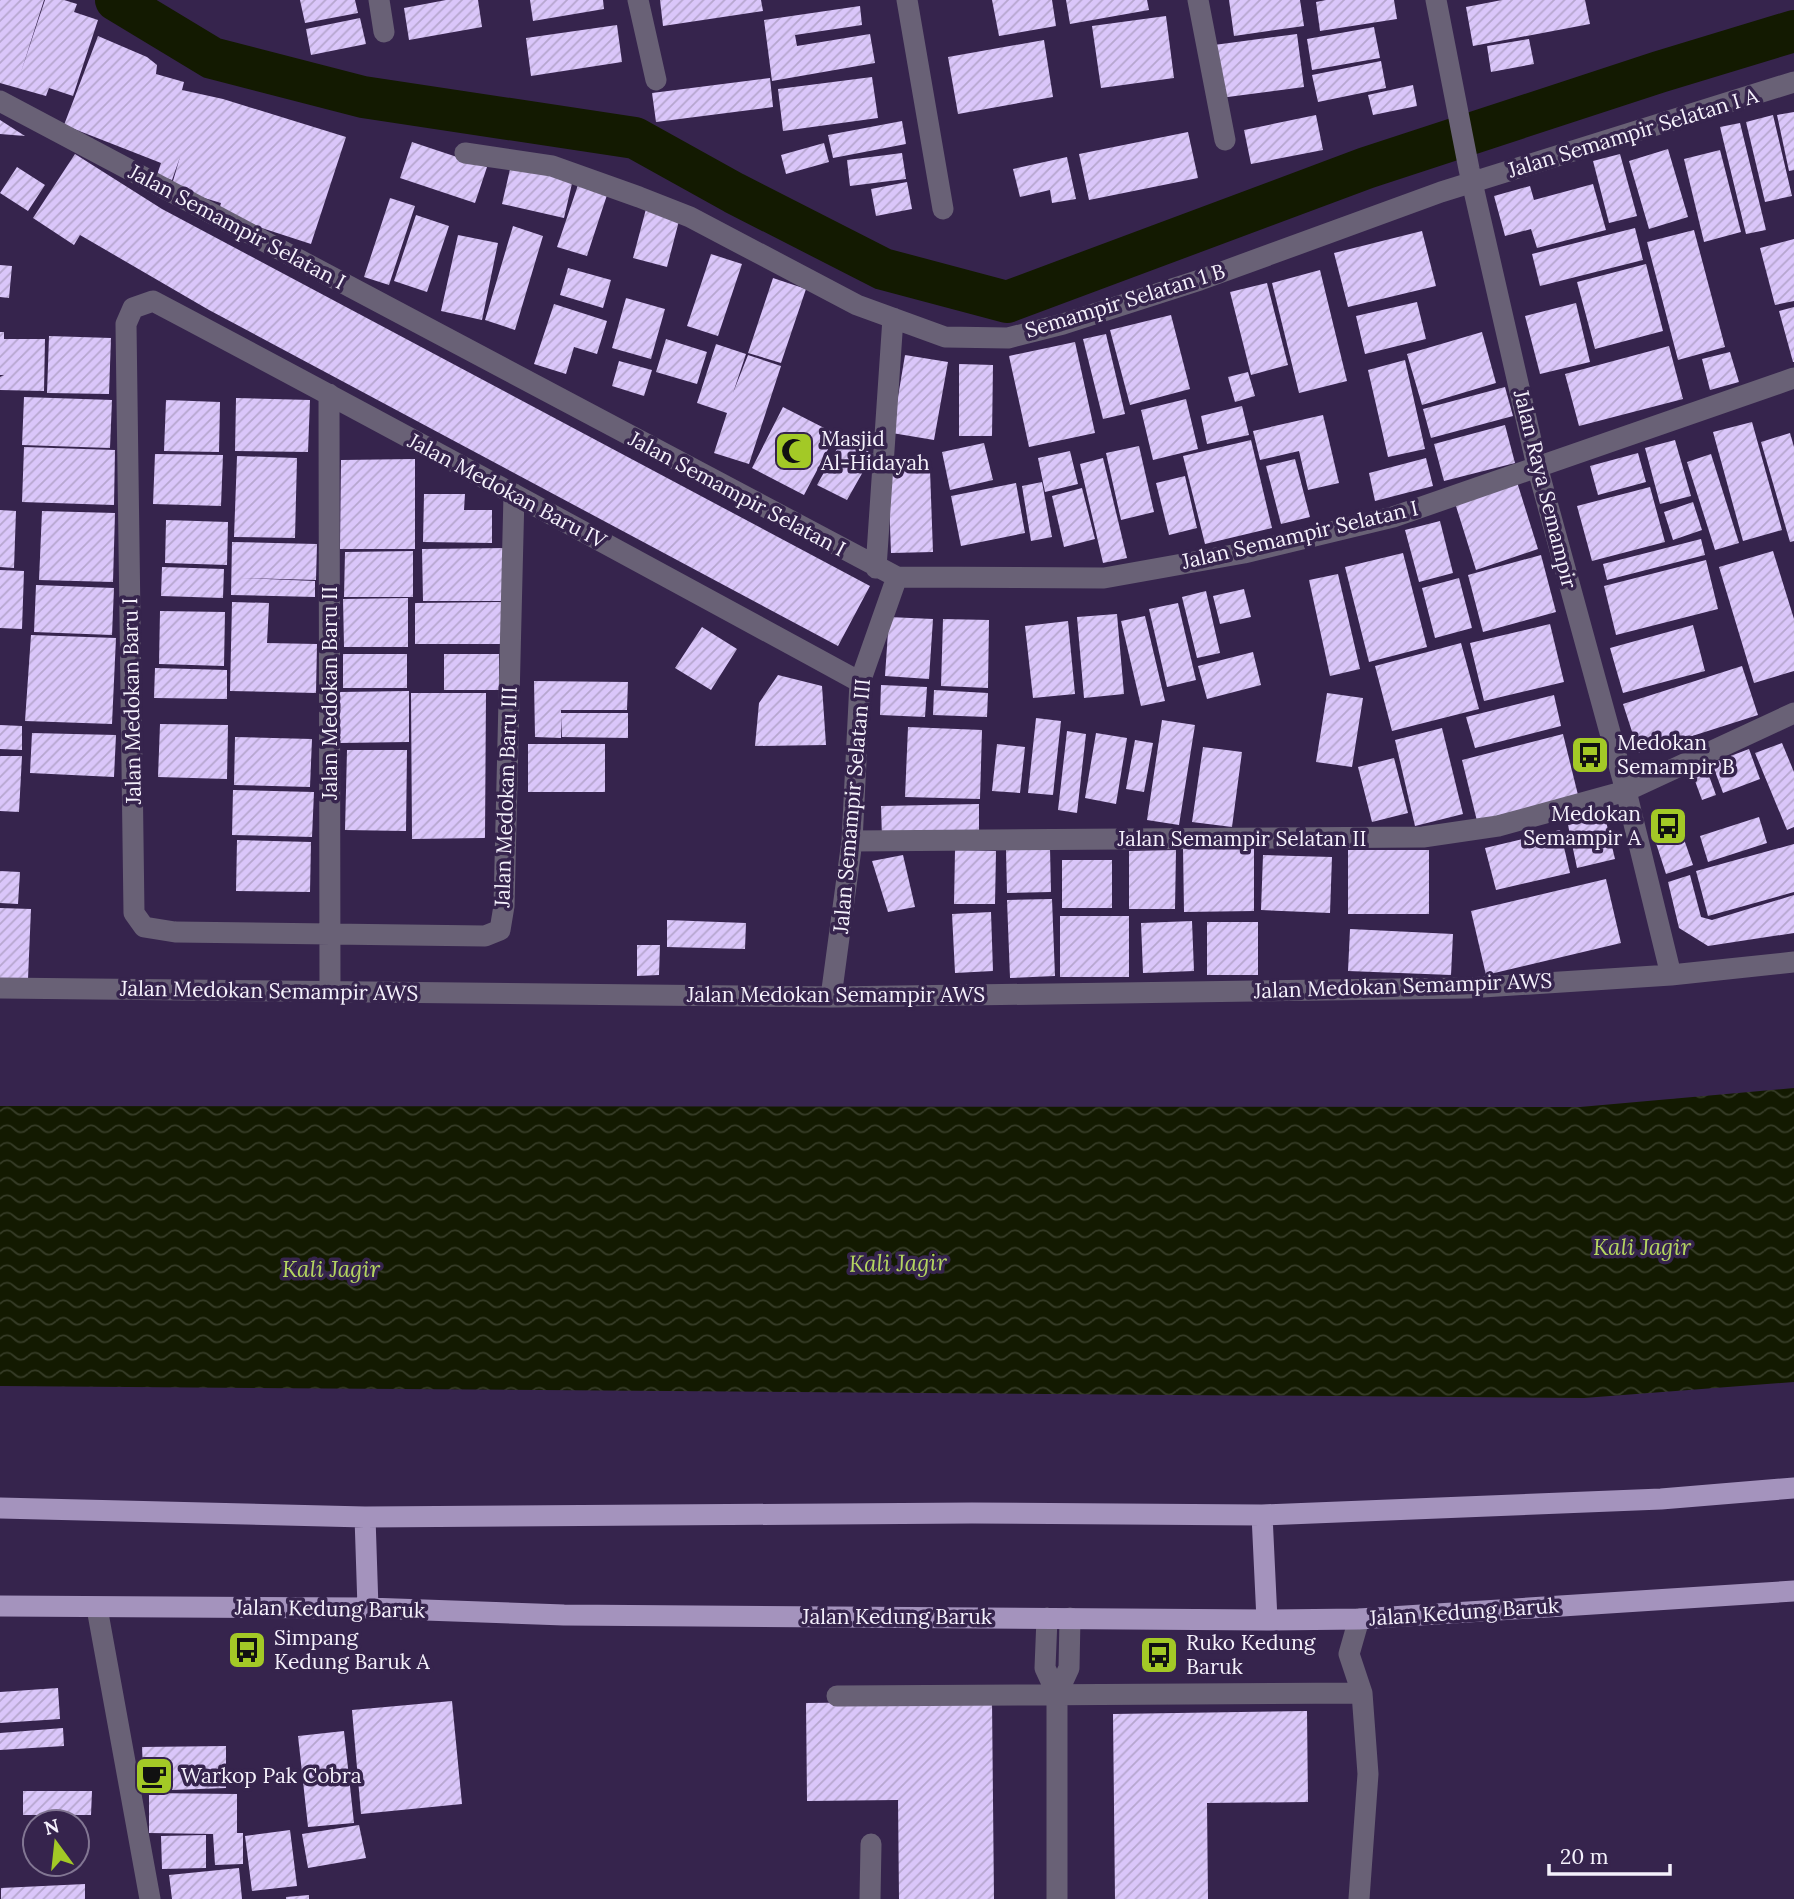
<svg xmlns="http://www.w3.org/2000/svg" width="1794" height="1899" viewBox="0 0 1794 1899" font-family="Lora,serif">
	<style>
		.water { fill: url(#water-waves) }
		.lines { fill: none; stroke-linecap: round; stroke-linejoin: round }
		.canal { stroke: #131a01; stroke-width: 42 }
		.building { fill: url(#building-hatch) }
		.minor { stroke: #696176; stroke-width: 21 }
		.major { stroke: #a493bd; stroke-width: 21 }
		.labels { text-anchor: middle; stroke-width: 7; stroke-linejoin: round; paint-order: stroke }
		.street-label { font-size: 21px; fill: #f5f1fc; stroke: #36244d }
		.poi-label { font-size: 21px; fill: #f5f1fc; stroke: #36244d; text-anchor: start }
		.water-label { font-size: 23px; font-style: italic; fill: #b4d560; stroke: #36244d }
	</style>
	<defs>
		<pattern id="water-waves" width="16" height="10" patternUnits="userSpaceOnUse" patternTransform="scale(1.75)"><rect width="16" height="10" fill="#131a01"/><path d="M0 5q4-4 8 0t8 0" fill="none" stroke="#363c27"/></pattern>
		<pattern id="building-hatch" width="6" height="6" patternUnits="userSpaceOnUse" patternTransform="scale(1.75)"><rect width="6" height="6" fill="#dac6fa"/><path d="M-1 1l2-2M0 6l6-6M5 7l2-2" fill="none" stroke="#b6a6ce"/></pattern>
	</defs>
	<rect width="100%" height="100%" fill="#36244d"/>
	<path class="water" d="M1794,1088V1382L1584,1398L0,1386V1106L1580,1107Z"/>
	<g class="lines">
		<path class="canal" d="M116,0L212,58L363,97L635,138L734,193L883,269L1007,302L1366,168L1659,72L1794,31"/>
	</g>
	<path class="building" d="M0,0H44L21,72L45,0H64L77,4L74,12L98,20L73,96L49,88L46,96L0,83Z
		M300,0H355L358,13L305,23Z
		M446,0H478L482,27L409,40L404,8Z
		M530,0H603L604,9L533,21Z
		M660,0H761L763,11L663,26Z
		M992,0H1052L1056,26L999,36Z
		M1066,0H1147L1149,10L1070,24Z
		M1229,0H1300L1304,26L1234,36Z
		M1326,0H1394L1397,19L1320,31L1316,2Z
		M1502,0H1585L1590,24L1473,46L1466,7Z
		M860,6L862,25L795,35L797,46L870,34L875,63L772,81L764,20Z
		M1166,16L1174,78L1101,88L1092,26Z
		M360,18L366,44L311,55L306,29Z
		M617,25L622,62L531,76L526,38Z
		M1374,27L1380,58L1312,70L1307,39Z
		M1297,34L1304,87L1220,98L1214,45Z
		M98,36L147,57L157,65L156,74L184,82L182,90L223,99L346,137L311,244L218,214L221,203L171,188L180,157L172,180L157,175L161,163L64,125Z
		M1529,39L1534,64L1491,72L1487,46Z
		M1044,40L1053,97L958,114L948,57Z
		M1381,61L1386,88L1318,102L1312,75Z
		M872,77L878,118L783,131L778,89Z
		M770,78L773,107L656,122L652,93Z
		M1413,85L1417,106L1373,115L1368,95Z
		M1794,112V170L1789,171L1777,115Z
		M1316,115L1323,150L1251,164L1244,130Z
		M1773,115L1792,196L1765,202L1746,122Z
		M0,120L25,136L0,134Z
		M902,121L906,144L833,158L828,135Z
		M1740,123L1766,230L1746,234L1720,127Z
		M1188,132L1198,178L1089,200L1079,154Z
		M412,142L487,167L475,203L400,178Z
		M824,143L829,162L786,174L781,155Z
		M1668,149L1688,217L1649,229L1629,161Z
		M1720,150L1741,232L1704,242L1684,159Z
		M902,153L906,179L850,186L847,160Z
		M75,154L162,209L870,586L838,646L209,310L80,235L74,245L33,218Z
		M1620,154L1637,216L1609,223L1593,161Z
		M1067,157L1076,199L1052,203L1050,190L1020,197L1013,169Z
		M511,165L573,179L564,218L502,204Z
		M17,167L45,185L28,211L0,193Z
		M907,182L912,209L876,216L871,189Z
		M1593,184L1606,230L1537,248L1531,229L1505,236L1494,196L1530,186L1534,200Z
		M578,185L607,195L587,256L557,247Z
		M390,198L415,206L389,285L364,277Z
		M646,209L680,217L667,267L633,258Z
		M416,215L449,226L427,292L394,281Z
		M513,226L543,236L515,330L485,320Z
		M1635,228L1643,260L1540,286L1532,254Z
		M1694,230L1725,347L1678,360L1647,242Z
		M1422,231L1436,286L1348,307L1334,253Z
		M458,235L498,243L482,320L441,311Z
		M1794,239V301L1775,305L1760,248Z
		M711,254L742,264L718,336L687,326Z
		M1646,264L1663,331L1595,349L1577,282Z
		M0,265L12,266L9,298L0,297Z
		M568,268L611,280L603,308L560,295Z
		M1320,270L1347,381L1299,393L1272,283Z
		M773,278L806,289L781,363L748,353Z
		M1267,283L1288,365L1251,375L1230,292Z
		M626,298L665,309L651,359L612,348Z
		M1417,302L1426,339L1365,354L1356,316Z
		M1576,303L1590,362L1540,374L1525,316Z
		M554,304L607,321L597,354L574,347L566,374L534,364Z
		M1794,307V362H1793L1779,311Z
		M1171,315L1190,389L1130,405L1110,330Z
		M0,332H4V339H45L44,391L0,390V377L4,375H0Z
		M1482,332L1496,383L1422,405L1407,354Z
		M1106,334L1125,414L1103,419L1083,339Z
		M49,336L111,338L109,394L47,393Z
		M666,339L707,352L697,384L656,372Z
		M1075,342L1095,433L1029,447L1009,356Z
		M716,344L746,354L733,393L748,355L781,366L749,464L714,453L727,413L697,403Z
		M1669,346L1683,399L1579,426L1565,374Z
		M1730,352L1739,382L1710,390L1702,359Z
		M905,355L948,362L934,440L892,433Z
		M1405,360L1425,449L1388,457L1368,370Z
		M619,361L652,370L644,396L612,386Z
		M959,364L993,365L992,436H959Z
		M1248,372L1255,396L1235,402L1228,377Z
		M1505,387L1513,416L1431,438L1423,409Z
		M24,397L112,400L110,448L22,445Z
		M236,398L310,400L308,452L235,451Z
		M1186,399L1198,449L1153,460L1141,410Z
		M166,400L220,402L219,452L164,451Z
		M1242,406L1249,435L1207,444L1201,416Z
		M783,407L836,434L804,495L752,468Z
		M1323,415L1339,483L1308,490L1299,451L1260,460L1253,431Z
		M1752,422L1782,530L1743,541L1713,432Z
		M1505,425L1515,463L1444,481L1434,444Z
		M1790,433L1794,447V541L1790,542L1761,442Z
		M843,438L873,454L847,500L817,485Z
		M1251,440L1272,528L1205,544L1183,456Z
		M1675,440L1691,496L1660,504L1645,448Z
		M984,443L993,480L950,490L942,452Z
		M1139,446L1154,512L1121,520L1106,453Z
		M24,447L115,450L114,505L22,502Z
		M1070,451L1078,484L1045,492L1038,458Z
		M1638,453L1646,482L1598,495L1590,466Z
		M155,454L223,455L221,506L153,504Z
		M1711,454L1739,543L1715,550L1687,462Z
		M237,456L297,458L295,538L234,537Z
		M1103,458L1127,558L1103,563L1080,464Z
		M1426,458L1433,486L1375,501L1369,473Z
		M415,459V549H340L341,460Z
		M1295,459L1310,517L1281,524L1266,466Z
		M930,470L933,552L891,553L888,471Z
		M1185,476L1197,528L1169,535L1156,483Z
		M1042,482L1052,537L1031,541L1022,486Z
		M1517,482L1538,549L1476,570L1455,503Z
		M1016,483L1025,533L961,546L951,496Z
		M1650,487L1665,542L1592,561L1577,506Z
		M1082,488L1095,539L1064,547L1052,496Z
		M424,494H465L464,510H492V543L423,542Z
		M1693,502L1702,530L1673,540L1664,512Z
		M0,510L16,511L14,568L0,567Z
		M42,511L115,513L113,582L39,580Z
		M166,520L228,522L227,565L165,563Z
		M1440,521L1453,573L1419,582L1405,530Z
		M1701,539L1705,555L1607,580L1603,564Z
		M232,542L317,544L316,580L240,578L315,581V597L231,595Z
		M507,548V601H423L422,549Z
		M413,551V597H344L345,552Z
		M1773,551L1794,619V671L1754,683L1719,567Z
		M1403,553L1427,647L1369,662L1345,567Z
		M1541,555L1556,612L1483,632L1468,575Z
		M1706,560L1718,609L1616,635L1604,586Z
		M162,567L224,569L223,598L161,596Z
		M0,570L24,571L22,629L0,628Z
		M1338,574L1360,669L1330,676L1309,580Z
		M1459,578L1472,628L1435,638L1422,588Z
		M36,585L114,588L112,635L34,632Z
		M1244,589L1251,617L1220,624L1213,596Z
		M1206,591L1220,653L1197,658L1182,597Z
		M408,598V647H344L343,599Z
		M232,602L269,603L267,643L317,644L316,693L230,691Z
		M501,602V644H415V603Z
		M1178,603L1196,680L1167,687L1149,609Z
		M160,611L225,612L224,666L159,664Z
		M1117,614L1124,694L1084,698L1077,617Z
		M1145,616L1165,701L1141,706L1121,621Z
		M889,617L933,619L929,679L885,676Z
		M943,619L989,620L988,688L941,686Z
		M1068,621L1075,694L1033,698L1025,626Z
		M1550,624L1564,682L1484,701L1470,643Z
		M1693,625L1705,671L1623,693L1610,648Z
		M702,627L737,649L711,690L675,668Z
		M31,635L116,638L112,724L25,721Z
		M1461,643L1479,709L1392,731L1375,666Z
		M1253,652L1261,685L1207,699L1198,666Z
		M343,654H407V688H343Z
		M444,654H499V690H444Z
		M1742,666L1758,715L1639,753L1623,704Z
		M155,668L227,670V699L154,698Z
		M778,675L822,686L826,745L755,746L759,703Z
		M534,681L628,682L627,710H561V713H628V738L562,737V716L561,738L535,737Z
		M881,685L927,687L925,717L880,715Z
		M934,690L988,693L987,717L933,715Z
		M409,691V742L339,743V692Z
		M411,693H486L485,838L412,839Z
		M1327,693L1363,698L1352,767L1316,762Z
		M1554,695L1561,726L1475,748L1466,717Z
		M1036,718L1061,721L1053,795L1028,793Z
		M1162,720L1195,725L1179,825L1147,820Z
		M160,724L228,725L227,779L158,777Z
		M0,725L22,726V750L0,749Z
		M908,727L982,730L980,799L905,797Z
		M1442,728L1463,814L1415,826L1395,740Z
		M1067,731L1086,734L1077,813L1058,810Z
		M32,733L116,735L114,777L30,773Z
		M1096,733L1127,738L1116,804L1085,798Z
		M1563,734L1578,795L1477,821L1462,760Z
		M235,737L312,739L310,787L234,785Z
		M1135,740L1153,743L1144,792L1126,789Z
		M1782,743L1794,772V827L1787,830L1755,753Z
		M528,744H605V792H528Z
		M997,744L1025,747L1020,793L992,791Z
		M1203,747L1242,752L1232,827L1192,822Z
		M1749,749L1760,779L1723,793L1712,763Z
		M347,750H407L406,831L345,830Z
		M0,756H22L19,812L0,811Z
		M1394,758L1408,813L1372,822L1358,767Z
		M1705,765L1716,795L1702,800L1691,770Z
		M233,790L314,792L312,837L232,835Z
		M979,804V836L882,838L881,806Z
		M1605,817L1615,859L1577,868L1568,825Z
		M1759,817L1767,843L1708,862L1700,836Z
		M1679,825L1693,865L1666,874L1653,834Z
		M1560,830L1570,873L1496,890L1485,848Z
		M237,840L311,842L310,892L236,891Z
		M1794,844V892L1708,916L1696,871Z
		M1050,848L1051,892L1007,893L1006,850Z
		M1183,848H1254V911L1184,912Z
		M955,850L996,851L995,904H954Z
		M1176,850L1175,909H1129V851Z
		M1348,850H1429V914H1348Z
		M903,855L915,907L888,912L872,861Z
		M1263,855L1332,857L1330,913L1261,910Z
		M1062,860H1112V908H1062Z
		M0,871L20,872L18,904L0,903Z
		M1690,875L1701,917L1712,920L1794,895V933L1708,946L1679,928L1668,882Z
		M1606,879L1621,943L1486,975L1471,911Z
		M1052,899L1055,976L1010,978L1007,900Z
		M0,908L31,909L28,979L0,978Z
		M991,912L993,971L955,973L952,914Z
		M1060,916H1129V977H1060Z
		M667,920L746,923L745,949L667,947Z
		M1192,921L1194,971L1143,973L1141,923Z
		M1207,922H1258V975H1207Z
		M1350,929L1453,934L1451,975L1348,971Z
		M637,945H660L659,975L637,976Z
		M58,1688L60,1719L0,1723V1692Z
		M452,1701L462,1804L361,1814L352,1710Z
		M992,1701L994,1899H899L898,1800L807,1801L806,1703Z
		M1307,1711L1308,1802L1207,1803L1208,1899H1115L1113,1714Z
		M63,1728L64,1746L0,1750V1733Z
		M344,1731L354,1823L308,1827L298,1736Z
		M226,1746V1788L144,1791L142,1747Z
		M23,1791H92L91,1815H23Z
		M149,1793L237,1794V1833H243V1864L215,1865L213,1834L149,1833Z
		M359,1825L366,1858L308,1868L302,1834Z
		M290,1830L297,1886L252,1891L245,1836Z
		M206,1835V1868L162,1869L161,1836Z
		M239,1868L242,1899H172L169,1875Z
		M85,1884V1899H1V1888Z
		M309,1895V1899H286V1897Z"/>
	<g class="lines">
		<path class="minor" d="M379,0L384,32
			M638,0L656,80
			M907,0L943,209
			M1198,0L1225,140
			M1436,0L1469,169L1537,466L1626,791L1671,975
			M0,101L897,577L1104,578L1244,553L1393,517L1794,378
			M465,153L552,166L639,197L690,217L857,305L945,337L1008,338L1063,324L1200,280L1441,192L1794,82
			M329,394L330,991
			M514,494L504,906L500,930L485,936L175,932L144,927L134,913L126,324L133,308L153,301C390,426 625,554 860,682
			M876,568L893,318
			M852,841L1423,837L1498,826L1626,791L1794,713
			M0,988L831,997L1467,988L1671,975L1794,962
			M831,997L852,841L860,682L897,577
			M97,1608L150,1899
			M1047,1618L1045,1668L1057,1694V1899
			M1359,1619L1349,1654L1362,1693L1368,1774L1359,1899
			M1057,1694L1069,1668L1070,1618
			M837,1696L1362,1693
			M870,1899L871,1844"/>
		<path class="major" d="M0,1508L365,1517L972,1513L1262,1515L1661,1499L1794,1488
			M1262,1515L1267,1620
			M365,1517L368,1608
			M0,1606L368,1608L564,1615L1267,1620L1359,1619L1794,1591"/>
	</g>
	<defs>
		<symbol id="mosque-square" viewBox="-11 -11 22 22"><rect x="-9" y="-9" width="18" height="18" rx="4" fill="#a3c926" stroke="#36244d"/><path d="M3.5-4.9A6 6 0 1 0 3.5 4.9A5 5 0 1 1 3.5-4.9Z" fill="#111"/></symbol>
		<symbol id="bus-square" viewBox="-11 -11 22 22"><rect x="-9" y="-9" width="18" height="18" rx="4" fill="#a3c926" stroke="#36244d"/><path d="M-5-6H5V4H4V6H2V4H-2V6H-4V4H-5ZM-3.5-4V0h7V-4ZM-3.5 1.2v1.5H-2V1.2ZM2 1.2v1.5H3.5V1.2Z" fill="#111"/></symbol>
		<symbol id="cafe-square" viewBox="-11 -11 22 22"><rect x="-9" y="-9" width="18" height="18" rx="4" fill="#a3c926" stroke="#36244d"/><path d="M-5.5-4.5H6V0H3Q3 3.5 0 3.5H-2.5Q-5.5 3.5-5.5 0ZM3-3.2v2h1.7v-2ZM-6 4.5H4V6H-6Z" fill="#111"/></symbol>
	</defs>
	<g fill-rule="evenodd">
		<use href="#mosque-square" x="772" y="429" width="44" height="44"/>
		<use href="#bus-square" x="1568" y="733" width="44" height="44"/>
		<use href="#bus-square" x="1646" y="804" width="44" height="44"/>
		<use href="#bus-square" x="225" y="1628" width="44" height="44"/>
		<use href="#bus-square" x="1137" y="1633" width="44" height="44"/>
		<use href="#cafe-square" x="132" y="1754" width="44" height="44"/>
	</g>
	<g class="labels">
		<g class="street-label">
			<text transform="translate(1633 133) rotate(-17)" y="7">Jalan Semampir Selatan I A</text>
			<text transform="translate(237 227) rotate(28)" y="7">Jalan Semampir Selatan I</text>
			<text transform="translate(1125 301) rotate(-17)" y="7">Semampir Selatan 1 B</text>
			<text transform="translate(1545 489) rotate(76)" y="7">Jalan Raya Semampir</text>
			<text transform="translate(507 491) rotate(28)" y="7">Jalan Medokan Baru IV</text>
			<text transform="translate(737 494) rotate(28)" y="7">Jalan Semampir Selatan I</text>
			<text transform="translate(1300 535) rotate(-13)" y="7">Jalan Semampir Selatan I</text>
			<text transform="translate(330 693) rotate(-90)" y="7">Jalan Medokan Baru II</text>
			<text transform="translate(132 701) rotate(-91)" y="7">Jalan Medokan Baru I</text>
			<text transform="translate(506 797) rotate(-88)" y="7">Jalan Medokan Baru III</text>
			<text transform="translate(852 806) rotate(-85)" y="7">Jalan Semampir Selatan III</text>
			<text x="1242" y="846">Jalan Semampir Selatan II</text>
			<text transform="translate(1403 986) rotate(-2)" y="7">Jalan Medokan Semampir AWS</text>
			<text transform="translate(269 991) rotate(1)" y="7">Jalan Medokan Semampir AWS</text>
			<text x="836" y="1002">Jalan Medokan Semampir AWS</text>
			<text transform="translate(330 1609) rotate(1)" y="7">Jalan Kedung Baruk</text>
			<text transform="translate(1464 1612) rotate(-4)" y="7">Jalan Kedung Baruk</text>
			<text x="897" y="1624">Jalan Kedung Baruk</text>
		</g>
		<g class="poi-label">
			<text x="821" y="446">Masjid<tspan x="821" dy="24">Al-Hidayah</tspan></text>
			<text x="1617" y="750">Medokan<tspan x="1617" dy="24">Semampir B</tspan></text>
			<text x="1641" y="821" text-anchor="end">Medokan<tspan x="1641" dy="24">Semampir A</tspan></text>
			<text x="274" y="1645">Simpang<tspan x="274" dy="24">Kedung Baruk A</tspan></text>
			<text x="1186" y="1650">Ruko Kedung<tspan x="1186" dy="24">Baruk</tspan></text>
			<text x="181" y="1783">Warkop Pak Cobra</text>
		</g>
		<g class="water-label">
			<text x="1642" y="1255">Kali Jagir</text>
			<text transform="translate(898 1263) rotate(-1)" y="8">Kali Jagir</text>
			<text x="331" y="1277">Kali Jagir</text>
		</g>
	</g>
	<g transform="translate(56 1843) rotate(345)"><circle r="33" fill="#36244d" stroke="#827693" stroke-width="2"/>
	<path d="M0-5L12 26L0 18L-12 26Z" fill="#a3c926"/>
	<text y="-10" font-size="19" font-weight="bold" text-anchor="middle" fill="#f5f1fc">N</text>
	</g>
	<path d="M1549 1864v10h121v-10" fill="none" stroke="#f5f1fc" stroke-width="3.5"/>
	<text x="1560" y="1864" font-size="21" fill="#f5f1fc" stroke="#36244d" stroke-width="5" paint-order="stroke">20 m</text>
</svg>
